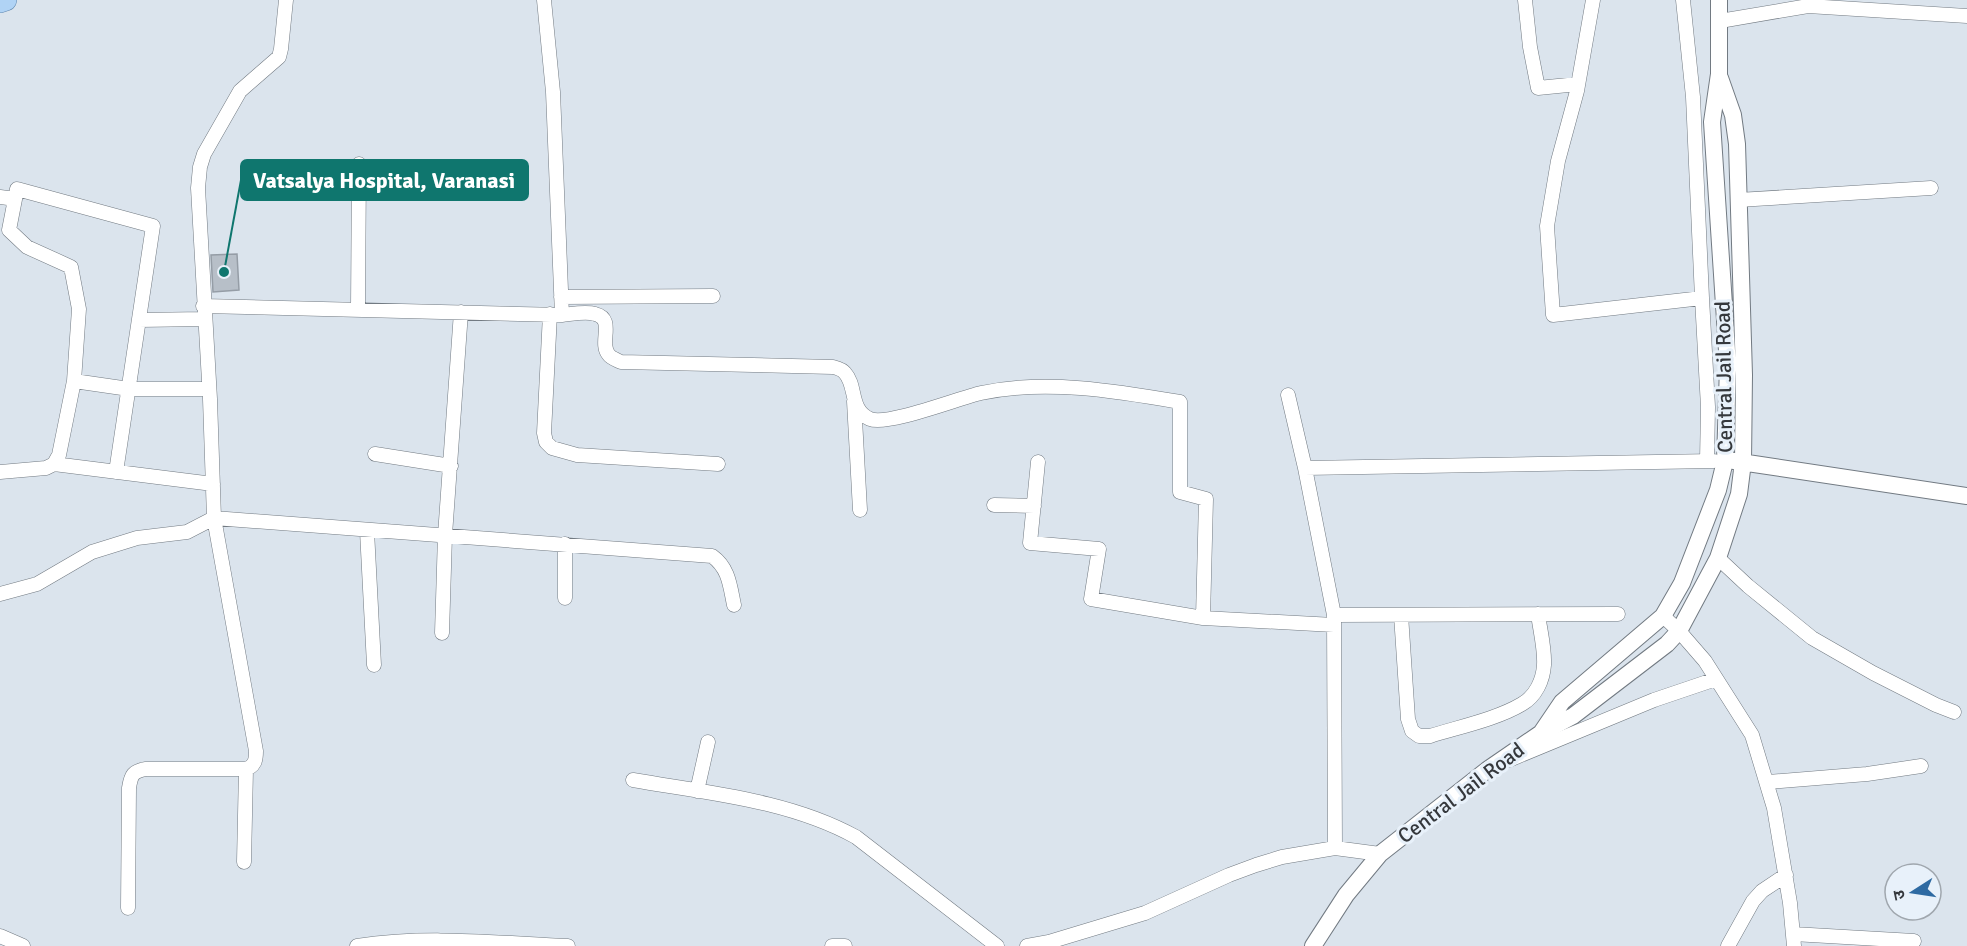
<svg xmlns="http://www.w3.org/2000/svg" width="1967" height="946" viewBox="0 0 1967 946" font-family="Signika,'Noto Sans Devanagari',sans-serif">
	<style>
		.building { fill: #b7bfc8; stroke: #959da6; stroke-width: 1.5 }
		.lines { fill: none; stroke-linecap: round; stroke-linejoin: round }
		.minor-casing { stroke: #727a82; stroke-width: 15 }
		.tertiary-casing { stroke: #727a82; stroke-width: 18 }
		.primary-casing { stroke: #6289b0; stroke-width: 22 }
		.minor { stroke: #fff; stroke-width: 14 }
		.tertiary { stroke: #fff; stroke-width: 16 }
		.primary { stroke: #b0d3f5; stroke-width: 21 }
		.labels { text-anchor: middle; stroke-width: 6; stroke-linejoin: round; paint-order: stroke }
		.street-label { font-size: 21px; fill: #35383c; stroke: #e8f1fa }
		.leader { fill: none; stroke: #0f766e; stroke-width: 2 }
		.callout-dot { fill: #0f766e; stroke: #e8f1fa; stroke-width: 2 }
		.callout { fill: #0f766e; stroke: #0f766e; stroke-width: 2 }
		.callout-label { font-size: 22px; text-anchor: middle; font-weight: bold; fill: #fff }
	</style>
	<rect width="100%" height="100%" fill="#dbe4ed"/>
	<path class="building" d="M237,254L239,290L213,292L211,255Z"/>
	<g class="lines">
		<defs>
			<path id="minor" d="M544,0L553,92L562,315
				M1525,0L1530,47L1538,88L1578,84
				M1593,0L1577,91L1558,161L1547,226L1553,315L1702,298L1708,407L1707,461
				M1683,0L1693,97L1702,298
				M1720,21L1808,6L1967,16
				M0,197L15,199
				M1738,200L1931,188
				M561,297L713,296
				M203,306L562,315C572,314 586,311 595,314C616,319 598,343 609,355C611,358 617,360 621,362L833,367C837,368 843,370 845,373C857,386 849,410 870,419C888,426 959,398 981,393C1045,379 1116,391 1180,402V492L1206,499L1203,618
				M358,310L359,164
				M550,314L544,433L546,442L552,448L577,455L718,464
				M139,320L204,319
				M74,381L129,389H209
				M1288,395L1305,468L1334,615L1335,848
				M854,401L860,510
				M375,454L451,466
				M1038,462L1030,543L1099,549L1091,599L1203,618L1334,625
				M54,464L213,484
				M1305,468L1714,461
				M0,472L46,468L54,464L59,455L74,381L79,309L71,267L27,247L9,230L17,189L153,226L116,472
				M994,505L1034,506
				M367,531L374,665
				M1718,558L1748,586L1812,638L1873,673L1936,705L1954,712
				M0,594L37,584L92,552L137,538L187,532L214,518L712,556C729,568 730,586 734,605
				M565,598V544
				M1334,615L1618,614
				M1401,615L1408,719L1412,731L1419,736H1430C1459,727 1497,719 1522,704C1536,696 1543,680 1544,665C1545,649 1540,630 1538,614
				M1663,616L1679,631L1705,661L1752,735L1774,808L1790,903L1794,946
				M442,633L445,535L461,312
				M1509,760L1654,700L1716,679
				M633,780C707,793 789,800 856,837L997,946
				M1768,782L1867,774L1921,766
				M697,791L708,742
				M244,862L246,769
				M128,908L129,788C131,775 133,771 146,769H246C255,766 256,760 256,751L214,518L210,399L198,188L200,167L204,154L240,91L279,57L281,49L286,0
				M1793,934L1914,941
				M0,936L23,946
				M357,946C427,935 498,943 568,946
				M832,946H845
				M1027,946L1049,942L1145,913L1229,875L1256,865L1282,857L1335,848L1380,854
				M1728,946L1753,901L1762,891L1786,875"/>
			<path id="tertiary" d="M1734,461L1967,496
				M1543,732L1573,716L1667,644L1679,631L1718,558L1739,494L1743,462L1744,375L1737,144L1733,115L1720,78
				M1313,946L1346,895L1380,854L1487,770L1541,733L1562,702L1663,616L1682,583L1718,490L1725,461L1728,366L1712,122L1719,74V0"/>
			<path id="primary" d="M0,2L6,0"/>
		</defs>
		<use href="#minor" class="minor-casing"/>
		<use href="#tertiary" class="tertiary-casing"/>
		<use href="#primary" class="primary-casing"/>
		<use href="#minor" class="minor"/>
		<use href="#tertiary" class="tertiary"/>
		<use href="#primary" class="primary"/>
	</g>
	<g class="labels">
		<g class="street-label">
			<text transform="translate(1724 377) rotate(-91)" y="7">Central Jail Road</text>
			<text transform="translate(1461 793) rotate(-37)" y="7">Central Jail Road</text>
		</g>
	</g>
	<path class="leader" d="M224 272L241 180"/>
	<circle class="callout-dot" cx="224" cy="272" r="6"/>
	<rect class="callout" x="241" y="160" width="287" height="40" rx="6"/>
	<g class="callout-label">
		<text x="384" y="188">Vatsalya Hospital, Varanasi</text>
	</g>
	<g transform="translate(1913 892) rotate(258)"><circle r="28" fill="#e8f1fa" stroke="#a0a7ae" stroke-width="1.5"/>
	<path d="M0-4.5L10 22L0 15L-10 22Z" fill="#2e6aa2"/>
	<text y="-9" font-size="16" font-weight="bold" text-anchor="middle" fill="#35383c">उ</text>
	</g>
</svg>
